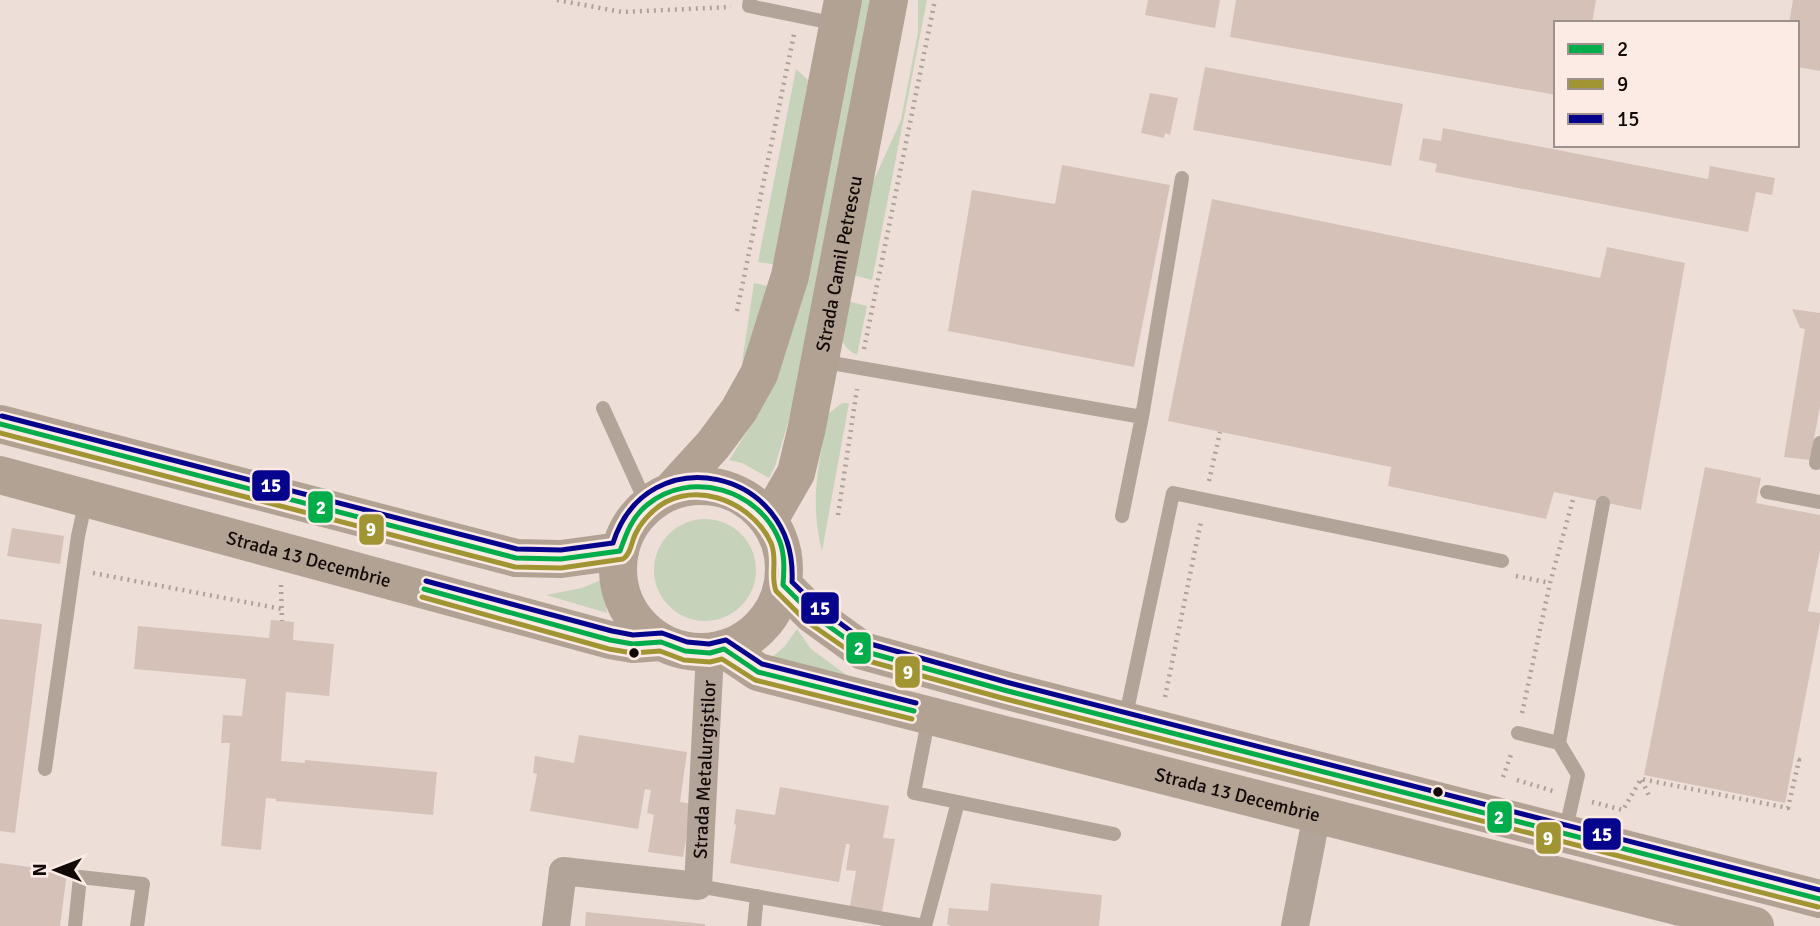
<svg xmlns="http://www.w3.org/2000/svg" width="1820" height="926" viewBox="0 0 1820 926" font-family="Signika,sans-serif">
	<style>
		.green { fill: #c6d2b9 }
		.building { fill: #d6c1b9 }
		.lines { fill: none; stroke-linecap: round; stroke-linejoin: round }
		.path { stroke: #ada299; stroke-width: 4.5; stroke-dasharray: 2 5; stroke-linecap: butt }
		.lane { stroke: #b2a498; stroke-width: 14 }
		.street { stroke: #b2a498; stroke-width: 28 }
		.secondary { stroke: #b2a294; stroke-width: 38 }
		.bus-1-casing { stroke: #fceae4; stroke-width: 10 }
		.bus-2-casing { stroke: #fceae4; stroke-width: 10 }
		.bus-3-casing { stroke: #fceae4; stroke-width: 10 }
		.bus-1 { stroke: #01ad4b; stroke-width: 5 }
		.bus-2 { stroke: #a19533; stroke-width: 5 }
		.bus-3 { stroke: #06048c; stroke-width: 5 }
		.bus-dot { fill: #120906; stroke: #fceae4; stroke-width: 2.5 }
		.labels { text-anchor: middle; stroke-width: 5; stroke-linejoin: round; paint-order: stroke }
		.street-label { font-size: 19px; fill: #120906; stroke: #fceae4 }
		.line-badge { stroke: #fceae4; stroke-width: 2.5 }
		.badge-label { font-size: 19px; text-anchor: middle; font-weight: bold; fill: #fff }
	</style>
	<rect width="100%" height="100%" fill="#eeded8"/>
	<path class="green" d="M858,0H876L808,357L775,466L769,478L742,463L729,460L762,408Z
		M918,0H927L872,280L853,275L868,193L901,120L918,32Z
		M796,69L808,80L778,265L758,262Z
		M754,283L772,287L755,339L742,362Z
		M847,301L867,306L857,355C832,343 843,323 847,301Z
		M842,403H849L822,551C809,500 819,465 828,414Z
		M654 570a51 51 0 1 1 102 0a51 51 0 1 1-102 0Z
		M601,580L607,613L546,595L582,588Z
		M797,629L811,649L852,679L770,659L785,646Z"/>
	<path class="building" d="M1148,0H1220L1215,28L1145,15Z
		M1236,0H1596L1592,23H1556V95L1230,37Z
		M1793,0H1820V71L1797,67V23H1789Z
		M1205,67L1403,104L1391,166L1193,130Z
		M1150,93L1178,98L1170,135L1165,133L1164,138L1141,133Z
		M1443,128L1708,179L1710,166L1775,178L1772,195L1756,192L1748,232L1435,172L1437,164L1419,160L1423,138L1441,141Z
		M1062,165L1170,185L1134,367L948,331L972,190L1055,204Z
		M1212,199L1600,278L1607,247L1685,263L1641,510L1554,492L1546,519L1388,486L1391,467L1168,421Z
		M1792,309L1820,313V406L1810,460L1784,457L1805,329L1800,328Z
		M1705,467L1761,478L1756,503L1820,515V550L1808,611L1820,613V621L1785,803L1644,775Z
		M12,528L64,536L60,564L7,556Z
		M0,619L42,624L15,833L0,831Z
		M271,620L294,622L293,640L334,644L329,696L286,692L281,761L305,763V760L437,772L433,815L276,801V799L266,798L261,850L221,846L230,743H221L223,715L242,716L246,679L134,669L138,626L269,638Z
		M579,735L687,752L680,802L692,804L683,857L648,852L654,815L647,813L651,790L645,789L638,829L530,811L537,774L533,773L535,756L574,763Z
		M780,787L889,806L883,838L895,839L882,912L850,906L856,871L846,870L850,844H846L839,882L730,863L736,825L734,824L736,809L775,815Z
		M0,863L67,872L60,926H0Z
		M991,883L1102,895L1099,926H951L947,924L949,908L988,911Z
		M586,912L705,924V926H585Z"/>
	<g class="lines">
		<path class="path" d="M557,0L622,12L731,7
			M737,311L794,34
			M864,349L935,0
			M1209,481L1220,432
			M838,515L857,389
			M93,573L282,609
			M1516,576L1550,583
			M281,585L282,621
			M1165,697L1201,521
			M1522,713L1550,583L1574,496
			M1503,777L1512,752
			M1517,780L1553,791
			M1642,780L1650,798
			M1592,802L1623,810L1641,779L1788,808L1799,760L1793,759"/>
		<path class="lane" d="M750,0L749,6L837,24
			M820,361L1142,417L1122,516
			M603,408L647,505
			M1142,417L1182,178
			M1816,463L1820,443
			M1767,492L1820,502
			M929,716L914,793L1114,834
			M1125,720L1173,493L1502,561
			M1518,733L1559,743
			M45,769L78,536L86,500
			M1565,833L1578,775L1559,743L1603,503
			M698,886L924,926
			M75,926L80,877L143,884L137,926
			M754,926L757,896
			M925,926L958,802"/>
		<g class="street">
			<path id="s1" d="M556,926L563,871L698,886L710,653"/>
			<path d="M1295,926L1317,814"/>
		</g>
		<g class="secondary">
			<path d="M0,424L516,558L561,559L620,551"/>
			<path id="s2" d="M0,475L610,640L633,644L661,642"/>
			<circle cx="701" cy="569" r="83"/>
			<path d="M671,491L713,445L739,410L759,374L790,276L843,0"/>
			<path id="s3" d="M769,520L796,473L807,427L889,0"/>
			<path d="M783,585L812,614L863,651L1004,690L1820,899"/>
			<path id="s4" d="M724,649L758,672L1755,926"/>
		</g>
		<defs>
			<path id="bus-1" d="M0,424L516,558L561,559L620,551C626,534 632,517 647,505C690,469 760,489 780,542C785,556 784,571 783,585L812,614L863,651L1004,690L1820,899
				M424,589L610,640L633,644L661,642L685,651L710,653L724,649L758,672L914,711"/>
			<path id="bus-2" d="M0,433L515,567L561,568L623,559C632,553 631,540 637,531C640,525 645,519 650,514C687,476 751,499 771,543C778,559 770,576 776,591L806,621L861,659L1002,698L1818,907
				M422,597L609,649L633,653L660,651L684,660L710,662L722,659L755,680L912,719"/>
			<path id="bus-3" d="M2,416L517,549L561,550L613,543C647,436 798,468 792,582L818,607L867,643L1006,682L1820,890
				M426,581L612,631L633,635L662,633L687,642L709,644L726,640L762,664L916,703"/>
		</defs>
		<use href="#bus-1" class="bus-1-casing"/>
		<use href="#bus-2" class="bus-2-casing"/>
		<use href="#bus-3" class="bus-3-casing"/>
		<use href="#bus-1" class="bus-1"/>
		<use href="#bus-2" class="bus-2"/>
		<use href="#bus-3" class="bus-3"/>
	</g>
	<g class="bus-dot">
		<circle cx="634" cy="653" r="6"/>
		<circle cx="1438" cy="792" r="6"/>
	</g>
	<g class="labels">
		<g class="street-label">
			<text dy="7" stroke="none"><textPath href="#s3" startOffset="268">Strada Camil Petrescu</textPath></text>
			<text dy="7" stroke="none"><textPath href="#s2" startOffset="320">Strada 13 Decembrie</textPath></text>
			<text dy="7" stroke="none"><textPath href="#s1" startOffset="308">Strada Metalurgiștilor</textPath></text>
			<text dy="7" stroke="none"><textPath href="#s4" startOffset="536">Strada 13 Decembrie</textPath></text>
		</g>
	</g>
	<g class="line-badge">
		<rect x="251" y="469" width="40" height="33" rx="7" fill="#06048c"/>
		<rect x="307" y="490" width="27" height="34" rx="7" fill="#01ad4b"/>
		<rect x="358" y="513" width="27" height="33" rx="7" fill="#a19533"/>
		<rect x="800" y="591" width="40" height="34" rx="7" fill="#06048c"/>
		<rect x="845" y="631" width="27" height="34" rx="7" fill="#01ad4b"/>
		<rect x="894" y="655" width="27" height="34" rx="7" fill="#a19533"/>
		<rect x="1486" y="800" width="27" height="34" rx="7" fill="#01ad4b"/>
		<rect x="1582" y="817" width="40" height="34" rx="7" fill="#06048c"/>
		<rect x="1535" y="821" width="27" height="34" rx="7" fill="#a19533"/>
	</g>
	<g class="badge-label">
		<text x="271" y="492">15</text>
		<text x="321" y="514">2</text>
		<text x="371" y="536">9</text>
		<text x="820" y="615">15</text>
		<text x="859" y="655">2</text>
		<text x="908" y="679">9</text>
		<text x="1499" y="824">2</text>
		<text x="1602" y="841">15</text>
		<text x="1548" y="845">9</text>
	</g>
	<rect x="1554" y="21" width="245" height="126" fill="#fceae4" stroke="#9e908b" stroke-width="2"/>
	<rect x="1568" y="44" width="35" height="10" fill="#01ad4b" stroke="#9e908b" stroke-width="2"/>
	<text x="1617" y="56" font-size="21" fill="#120906">2</text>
	<rect x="1568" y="79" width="35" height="10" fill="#a19533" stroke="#9e908b" stroke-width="2"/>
	<text x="1617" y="91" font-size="21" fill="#120906">9</text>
	<rect x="1568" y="114" width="35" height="10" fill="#06048c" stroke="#9e908b" stroke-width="2"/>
	<text x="1617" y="126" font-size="21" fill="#120906">15</text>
	<g transform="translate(56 870) rotate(270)" stroke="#fceae4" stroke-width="5" paint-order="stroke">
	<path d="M0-5L12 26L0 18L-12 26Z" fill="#120906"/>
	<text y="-10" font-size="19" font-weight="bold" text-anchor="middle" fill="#120906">N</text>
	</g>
</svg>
